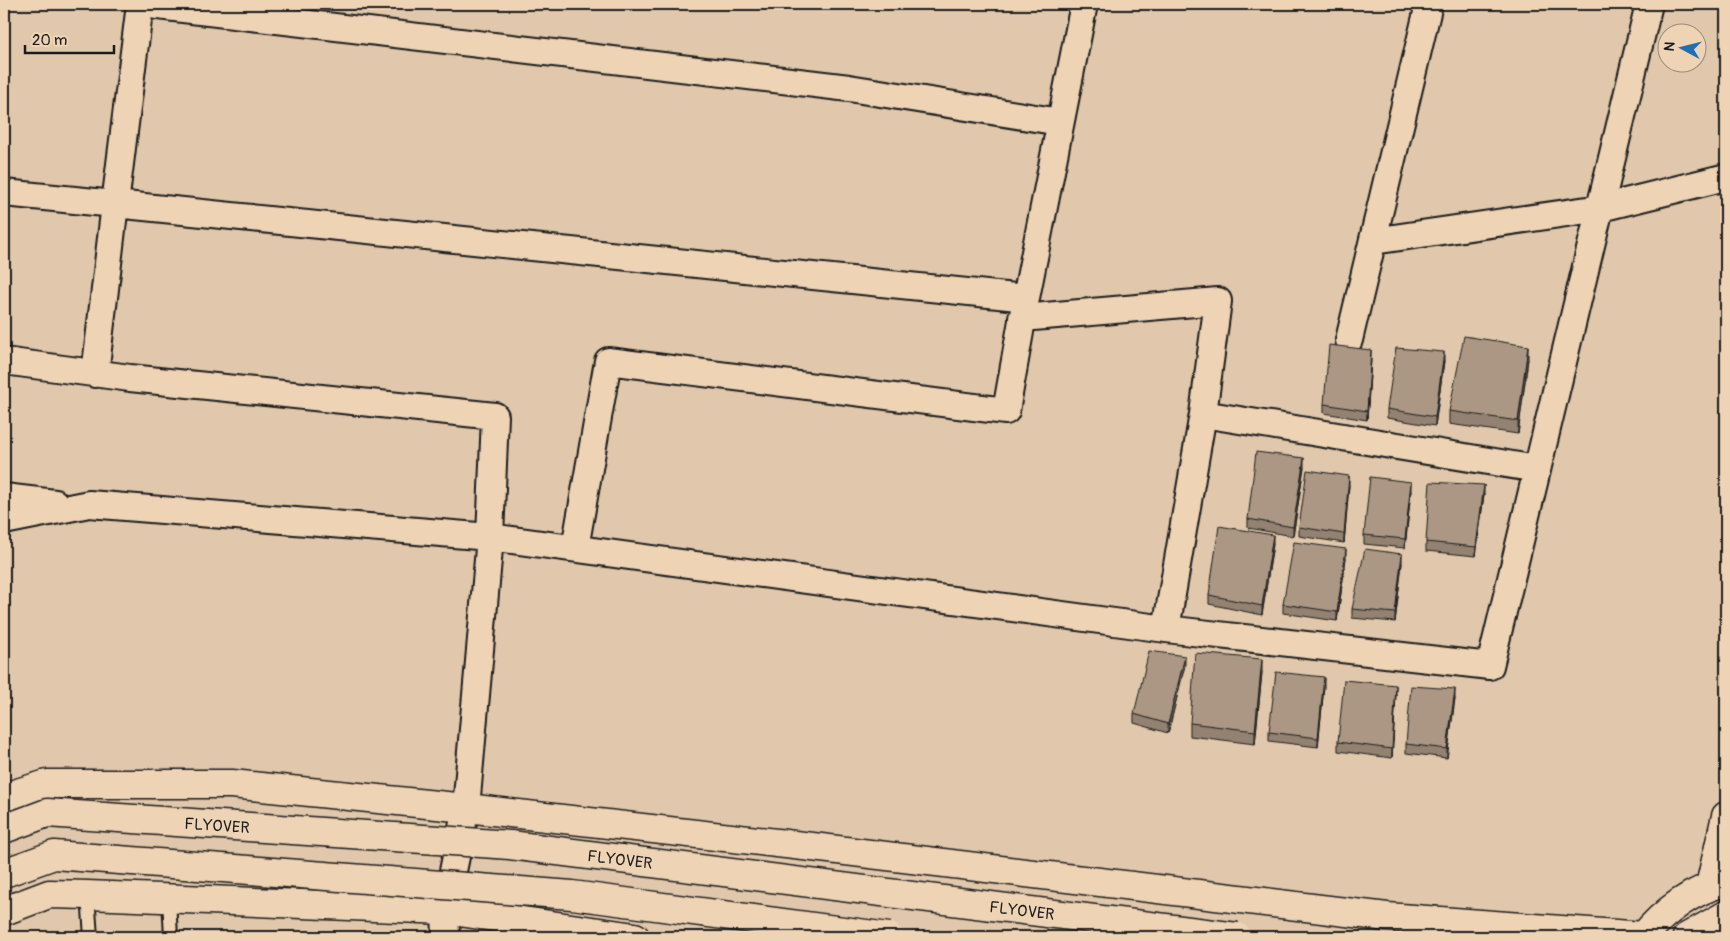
<svg xmlns="http://www.w3.org/2000/svg" width="1730" height="941" viewBox="0 0 1730 941" font-family="Pangolin,sans-serif">
	<style>
		.lines { fill: none; stroke-linecap: round; stroke-linejoin: round }
		.service-casing { stroke: #1c1c1c; stroke-width: 16 }
		.minor-casing { stroke: #1c1c1c; stroke-width: 30 }
		.primary-casing { stroke: #1c1c1c; stroke-width: 31 }
		.trunk-casing { stroke: #1c1c1c; stroke-width: 31 }
		.service { stroke: #eed3b5; stroke-width: 12 }
		.minor { stroke: #eed3b5; stroke-width: 26 }
		.primary { stroke: #eed3b5; stroke-width: 28 }
		.trunk { stroke: #eed3b5; stroke-width: 28 }
		.trunk-bridge-casing { stroke: #1c1c1c; stroke-width: 31; stroke-linecap: butt }
		.trunk-bridge { stroke: #eed3b5; stroke-width: 28 }
		.wall { fill: #938271; stroke: #1c1c1c }
		.shaded-wall { fill: #786a5c; stroke: #1c1c1c }
		.building { fill: #ab9783; stroke: #1c1c1c }
		.labels { text-anchor: middle; stroke-width: 5; stroke-linejoin: round; paint-order: stroke }
		.street-label { font-size: 16px; fill: #1c1c1c; stroke: #eed3b5 }
	</style>
	<rect width="100%" height="100%" fill="#e1c8ac"/>
	<filter id="ink" filterUnits="userSpaceOnUse"><feTurbulence type="fractalNoise" baseFrequency=".02" numOctaves="2"/><feDisplacementMap in="SourceGraphic" scale="10" xChannelSelector="R" yChannelSelector="G"/><feConvolveMatrix kernelMatrix="1 2 1 2 8 2 1 2 1" color-interpolation-filters="sRGB"/></filter>
	<g filter="url(#ink)">
		<g class="lines">
			<defs>
				<path id="service" d="M88,895L91,937
					M169,899L171,937"/>
				<path id="minor" d="M140,4L115,204L1026,298L1084,4
					M141,4L849,88L1060,122
					M4,193L115,204L95,374
					M1373,241L1601,208L1726,177
					M1022,318L1218,301L1203,414
					M1349,340L1429,4
					M4,361L130,378L495,416L490,537L1166,629L1490,666L1649,4
					M4,497L55,503
					M4,521L89,504L490,537L466,808L445,910L446,937
					M575,548L608,361L1006,411L1026,298
					M1166,629L1203,414L1537,469"/>
				<path id="primary" d="M1643,937C1664,911 1694,889 1726,882"/>
				<path id="trunk" d="M4,797L47,784H232L466,808L821,848L1387,917L1644,936
					M1710,886L1726,816
					M4,911L49,894L88,895L445,910L635,937
					M1687,937L1726,915"/>
			</defs>
			<use href="#service" class="service-casing"/>
			<use href="#minor" class="minor-casing"/>
			<use href="#primary" class="primary-casing"/>
			<use href="#trunk" class="trunk-casing"/>
			<use href="#service" class="service"/>
			<use href="#minor" class="minor"/>
			<use href="#primary" class="primary"/>
			<use href="#trunk" class="trunk"/>
			<defs>
				<path id="trunk-bridge" d="M4,829L47,813L510,845L1237,937
					M4,873L54,855L572,895L889,937"/>
			</defs>
			<use href="#trunk-bridge" class="trunk-bridge-casing"/>
			<use href="#trunk-bridge" class="trunk-bridge"/>
		</g>
		<path class="wall" d="M1371,359L1367,420L1324,413V404Z
			M1528,359L1518,434L1449,424V411Z
			M1444,361L1435,426L1387,418V409Z
			M1304,467L1293,536L1248,528V519Z
			M1349,485L1344,543L1299,536V527Z
			M1411,491L1405,548L1364,544V535Z
			M1484,494L1476,556L1426,551V542Z
			M1273,544L1262,615L1209,604V595Z
			M1346,558L1337,621L1283,613V604Z
			M1402,563L1395,622L1352,618V609Z
			M1185,665L1168,733L1134,723V714Z
			M1262,672L1255,744L1190,736V723Z
			M1324,686L1318,747L1269,741V732Z
			M1396,694L1392,758L1338,751V742Z
			M1455,698L1447,758L1406,753V744Z"/>
		<path class="shaded-wall" d="M1528,346V359L1518,434V421Z
			M1371,350V359L1367,420V411Z
			M1444,352V361L1435,426V417Z
			M1304,458V467L1293,536V527Z
			M1349,476V485L1344,543V534Z
			M1411,482V491L1405,548V539Z
			M1484,485V494L1476,556V547Z
			M1273,535V544L1262,615V606Z
			M1346,549V558L1337,621V612Z
			M1402,554V563L1395,622V613Z
			M1185,656V665L1168,733V724Z
			M1262,659V672L1255,744V731Z
			M1324,677V686L1318,747V738Z
			M1396,685V694L1392,758V749Z
			M1455,689V698L1447,758V749Z"/>
		<path class="building" d="M1464,336L1528,346L1518,421L1449,411Z
			M1329,345L1371,350L1367,411L1324,404Z
			M1396,348L1444,352L1435,417L1387,409Z
			M1256,452L1304,458L1293,527L1248,519Z
			M1307,470L1349,476L1344,534L1299,527Z
			M1370,477L1411,482L1405,539L1364,535Z
			M1430,482L1484,485L1476,547L1426,542Z
			M1219,526L1273,535L1262,606L1209,595Z
			M1294,542L1346,549L1337,612L1283,604Z
			M1365,549L1402,554L1395,613L1352,609Z
			M1149,651L1185,656L1168,724L1134,714Z
			M1195,653L1262,659L1255,731L1190,723Z
			M1276,672L1324,677L1318,738L1269,732Z
			M1344,680L1396,685L1392,749L1338,742Z
			M1411,686L1455,689L1447,749L1406,744Z"/>
	</g>
	<g class="labels">
		<g class="street-label">
			<text transform="translate(217 825) rotate(4)" y="6">FLYOVER</text>
			<text transform="translate(620 859) rotate(7)" y="6">FLYOVER</text>
			<text transform="translate(1022 910) rotate(7)" y="6">FLYOVER</text>
		</g>
	</g>
	<rect width="1730" height="941" fill="none" stroke="#eed3b5" stroke-width="20"/>
	<rect x="10" y="10" width="1710" height="921" fill="none" stroke="#1c1c1c" stroke-width="2" filter="url(#ink)"/>
	<g transform="translate(1682 48) rotate(277)"><circle r="24" fill="#eed3b5" stroke="#9a8a78"/>
	<path d="M0-4L9 19L0 12L-9 19Z" fill="#1f6fb2"/>
	<text y="-8" font-size="14" font-weight="bold" text-anchor="middle" fill="#1c1c1c">N</text>
	</g>
	<path d="M25 45v8h89v-8" fill="none" stroke="#1c1c1c" stroke-width="2.5"/>
	<text x="32" y="45" font-size="15" fill="#1c1c1c" stroke="#eed3b5" stroke-width="4" paint-order="stroke">20 m</text>
</svg>
